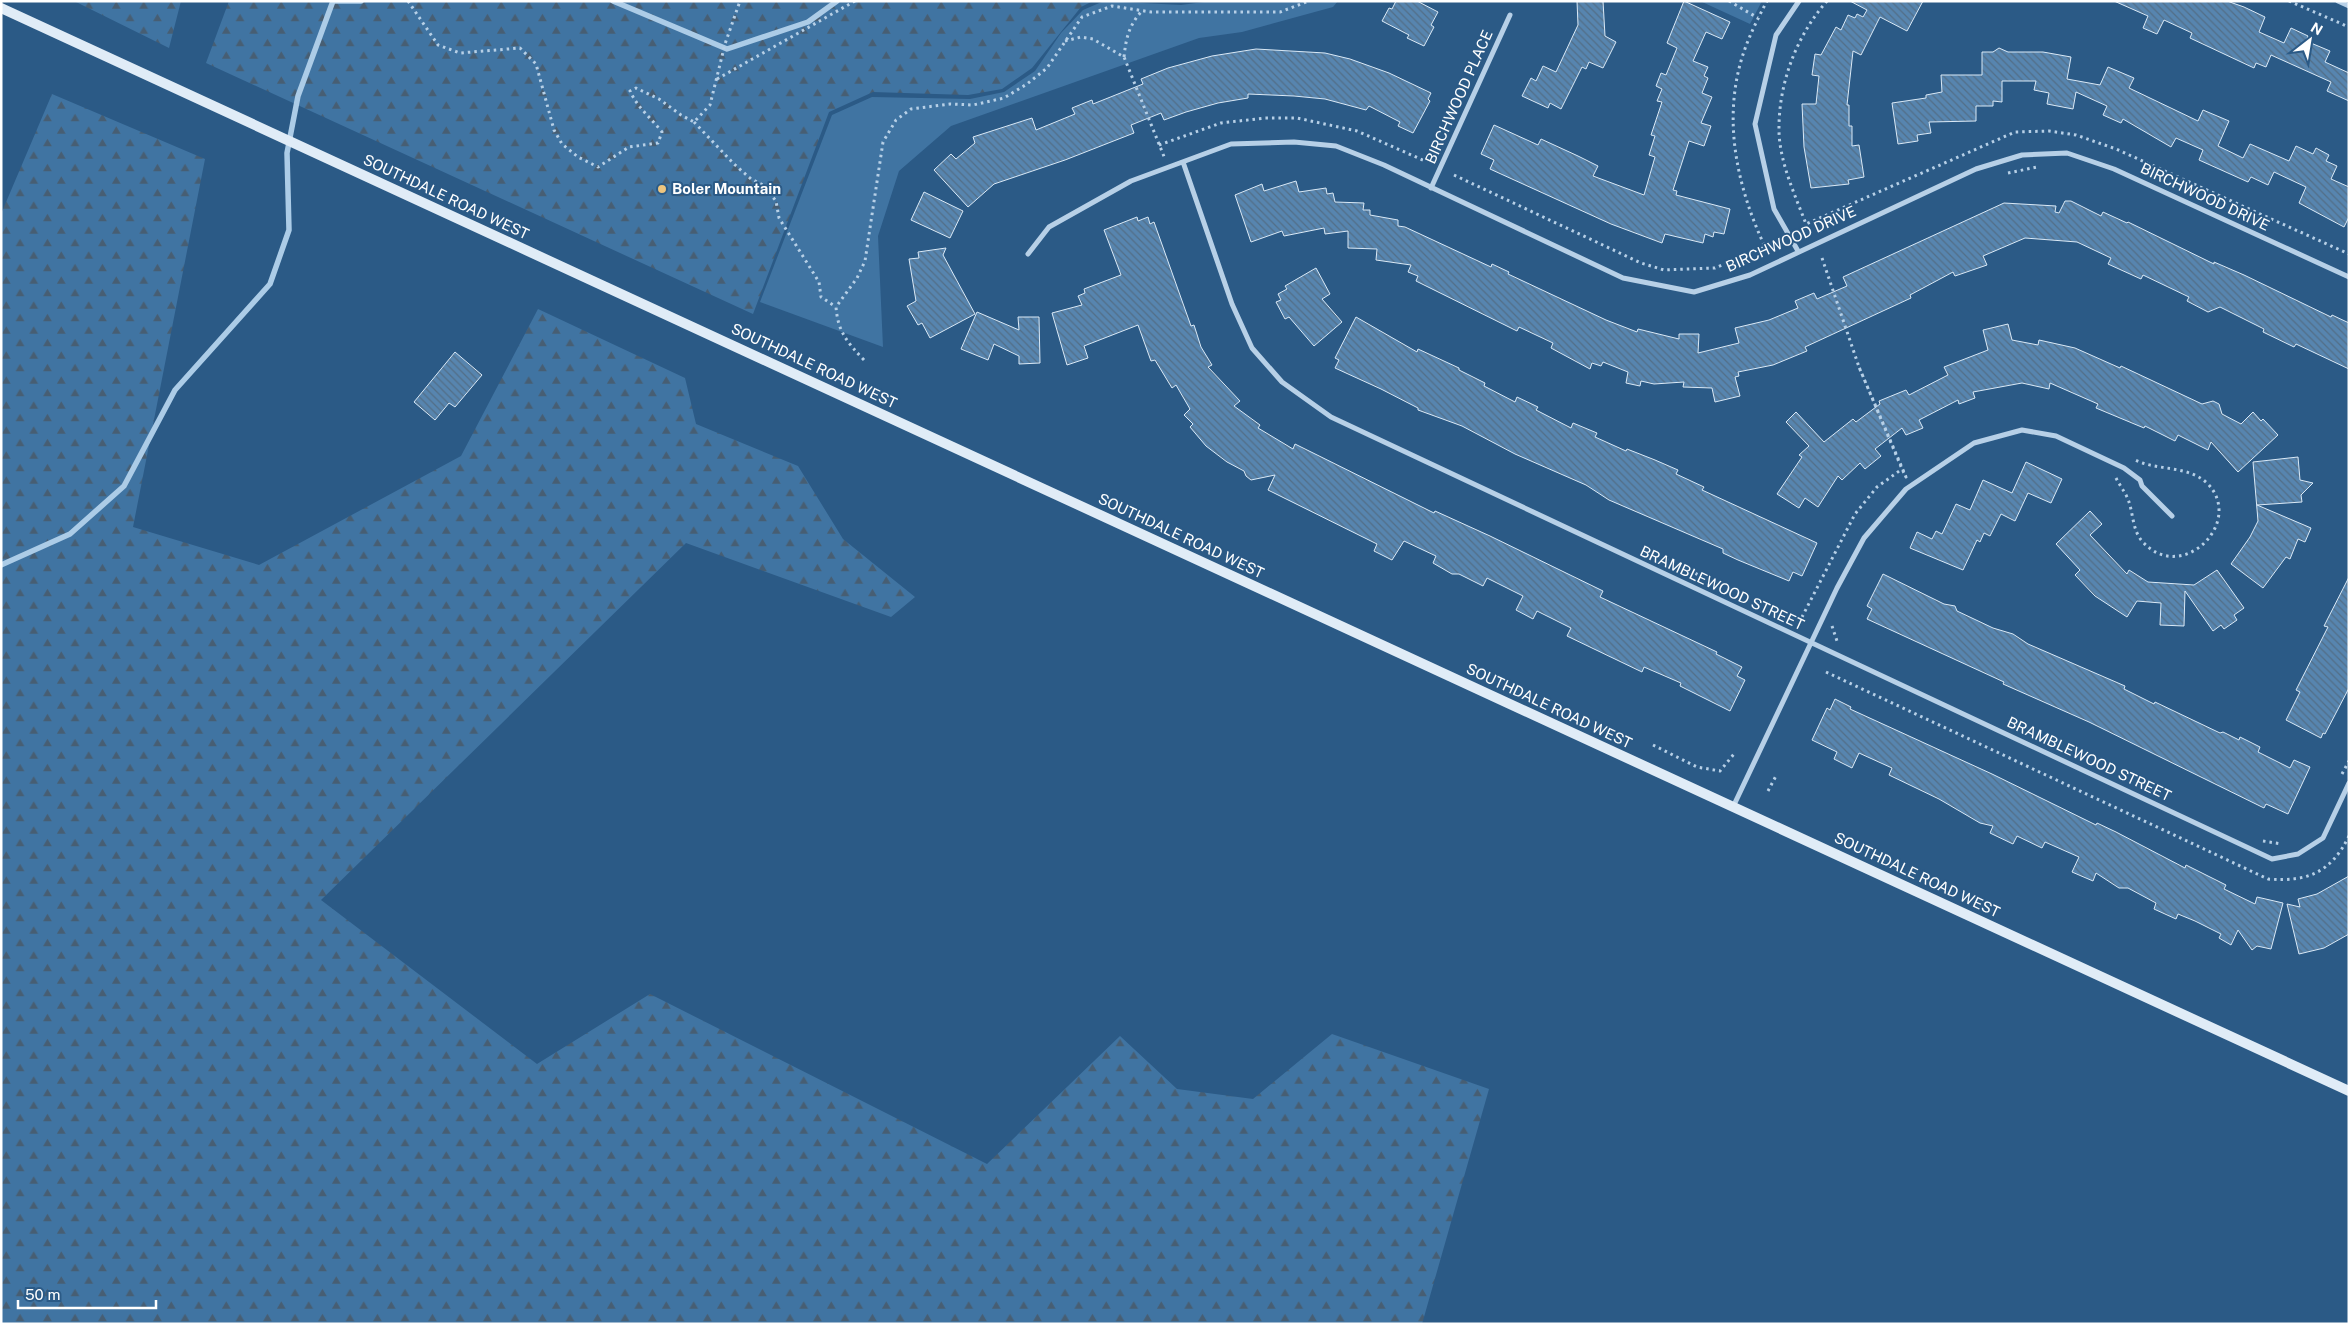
<svg xmlns="http://www.w3.org/2000/svg" width="2350" height="1325" viewBox="0 0 2350 1325" font-family="'Public Sans',sans-serif">
	<style>
		.green { fill: #4074a2 }
		.forest { fill: url(#forest-firs) }
		.lines { fill: none; stroke-linecap: round; stroke-linejoin: round }
		.stream { stroke: #accce7; stroke-width: 5.5 }
		.building { fill: url(#building-back-hatch); stroke: #dae9f6 }
		.path { stroke: #b7d0e7; stroke-width: 3; stroke-dasharray: 2.5 4; stroke-linecap: butt }
		.street { stroke: #b7d0e7; stroke-width: 5 }
		.secondary { stroke: #e0ecf7; stroke-width: 10 }
		.poi-dot { fill: #edc57f; stroke: #2b5a86; stroke-width: 2 }
		.labels { text-anchor: middle; stroke-width: 4; stroke-linejoin: round; paint-order: stroke }
		.street-label { font-size: 15px; fill: #fff; stroke: #2b5a86 }
		.poi-label { font-size: 15px; font-weight: bold; fill: #fff; stroke: #2b5a86; text-anchor: start }
	</style>
	<defs>
		<pattern id="forest-firs" width="22" height="20" patternUnits="userSpaceOnUse" patternTransform="scale(1.25)"><rect width="22" height="20" fill="#4074a2"/><path d="M5 1l3.5 6h-7zM16 11l3.5 6h-7z" fill="#475e73"/></pattern>
		<pattern id="building-back-hatch" width="6" height="6" patternUnits="userSpaceOnUse" patternTransform="scale(1.25)"><rect width="6" height="6" fill="#5785af"/><path d="M-1 5l2 2M0 0l6 6M5-1l2 2" fill="none" stroke="#536e87"/></pattern>
	</defs>
	<rect width="100%" height="100%" fill="#2b5a86"/>
	<path class="green" d="M1104,1L1181,5L1211,1H1338L1333,7L1242,32L1199,38L951,126L899,171L878,236L883,347L760,302L832,115L872,97L970,99L1004,92L1035,71L1061,33L1083,10Z
		M1700,1H1762L1750,24Z"/>
	<path class="forest" d="M74,1H181L169,48Z
		M229,1H1093L1081,7L1032,68L1002,89L968,95L873,92L829,112L753,314L206,63Z
		M52,94L205,159L133,527L259,565L461,456L538,309L685,378L696,424L798,466L843,539L915,597L891,617L686,543L321,900L537,1064L650,994L987,1164L1120,1036L1177,1089L1253,1099L1332,1034L1489,1089L1422,1324H1V214Z"/>
	<g class="lines">
		<path class="stream" d="M335,1H361
			M613,1L727,49L808,22L837,1
			M1,565L70,534L124,486L175,390L270,284L289,230L287,153L298,96L333,1"/>
	</g>
	<path class="building" d="M1396,1H1417L1438,12L1431,25L1434,27L1424,46L1407,38L1409,35L1382,21L1389,8L1392,9Z
		M1577,1H1603L1605,36L1616,42L1603,68L1589,62L1586,69L1582,67L1561,109L1550,103L1548,108L1522,96L1531,78L1536,81L1543,66L1556,72L1578,25Z
		M1684,1L1730,22L1722,39L1706,32L1693,61L1708,67L1704,76L1708,78L1702,93L1712,97L1701,123L1711,126L1704,146L1689,141L1673,190L1677,191L1676,195L1730,209L1724,234L1714,232L1713,237L1705,234L1703,243L1665,234L1662,243L1611,224L1490,169L1494,160L1481,154L1494,125L1538,145L1541,139L1578,156L1598,166L1593,176L1644,195L1655,157L1649,155L1655,136L1651,135L1662,102L1657,101L1662,89L1656,86L1661,73L1666,75L1677,48L1667,43Z
		M1850,1H1923L1907,31L1880,17L1861,55L1853,51L1847,105H1849V126H1852V146L1859,145L1864,177L1848,180L1849,184L1811,188L1804,147L1802,104H1816L1819,76L1812,75L1815,54L1821,55L1836,27L1841,30L1848,15L1855,18L1857,14L1863,17L1867,10Z
		M2114,1H2227L2244,7L2265,17L2259,32L2284,43L2291,28L2308,36L2306,41L2330,51L2325,62L2349,73V101L2327,91L2331,82L2271,55L2266,67L2256,63L2254,68L2190,38L2192,33L2164,20L2157,34L2143,28L2148,16Z
		M1999,48L2008,52H2043L2071,57L2067,79L2100,85L2108,67L2134,78L2129,88L2198,121L2203,110L2229,121L2218,146L2243,158L2250,144L2289,161L2296,146L2313,154L2316,148L2329,155L2326,161L2337,166L2331,179L2349,187V217L2344,227L2299,203L2306,187L2274,172L2268,185L2251,177L2248,182L2199,160L2203,150L2176,138L2171,147L2123,119L2121,123L2103,115L2107,106L2076,92L2073,109L2047,104L2049,93L2034,90L2036,81H2002V102L1993,101V106H1976V121L1929,122L1931,133L1917,135L1918,141L1898,144L1892,103L1926,98V95L1942,92L1941,75H1982V52H1993Z
		M1256,49L1325,53L1350,59L1389,73L1431,93L1428,99L1430,101L1413,133L1398,126L1400,122L1369,106L1366,110L1325,99L1294,96L1248,94V98L1218,103L1186,112L1164,120L1161,113L1131,125L1134,133L1065,160L994,184L968,207L934,170L951,154L956,159L975,143L973,137L1032,118L1036,130L1075,114L1072,108L1092,100L1093,104L1143,84L1141,79L1168,68L1212,56Z
		M1296,181L1299,192L1326,188L1327,194L1333,193L1335,202L1364,203L1363,210H1370V215L1398,220V226L1405,227L1491,267L1492,264L1509,272L1508,274L1606,320L1637,332L1638,329L1679,339V334H1699L1698,353L1739,343L1735,328L1769,320L1798,308L1795,301L1814,293L1817,299L1847,286L1843,277L2004,203L2056,206L2055,212L2059,213L2065,201H2071L2101,216L2103,212L2127,223L2128,222L2214,264V262L2244,275L2331,317L2332,315L2349,323V369L2296,344L2294,347L2263,332L2264,329L2220,307L2208,312L2187,301L2189,297L2143,275L2141,279L2108,264L2111,258L2077,242L2025,238L1983,256L1987,265L1955,276L1953,272L1910,295L1911,298L1805,347L1807,351L1773,365L1738,372L1739,376L1735,377L1740,396L1715,402L1712,388L1683,387L1684,382L1654,384L1641,381L1640,386L1626,383L1628,372L1603,362L1601,366L1592,363L1590,369L1551,348L1553,343L1519,327L1517,331L1416,281L1418,276L1408,272L1411,265L1376,260L1377,249L1348,248V231L1325,234L1324,228L1284,236L1282,231L1251,242L1235,195L1262,184L1264,191Z
		M924,192L963,211L950,238L911,220Z
		M1137,217L1138,221L1148,217L1150,224L1154,222L1191,326L1194,325L1201,347L1212,365L1208,367L1240,401L1234,406L1260,425L1258,428L1293,449L1295,444L1434,513L1435,511L1490,536L1603,591L1600,597L1717,652L1716,654L1742,667L1737,676L1745,680L1730,711L1680,686L1681,683L1644,667L1642,672L1567,636L1571,628L1537,611L1533,619L1516,610L1523,596L1487,578L1483,586L1459,574H1452L1433,563L1436,556L1404,541L1392,560L1374,551L1377,544L1268,490L1275,475L1251,480L1246,476L1244,471L1227,462L1206,446L1190,427L1193,424L1184,415L1190,409L1176,385L1172,388L1155,360L1151,361L1138,325L1084,346L1088,358L1067,365L1052,313L1082,305L1078,296L1085,293L1084,289L1121,275L1104,230Z
		M946,248L943,255L975,314L930,338L922,323L918,325L907,306L916,301L909,259L919,258L918,252Z
		M1316,268L1330,294L1322,299L1342,322L1314,346L1289,317L1285,319L1276,302L1281,300L1278,294L1287,289L1285,286Z
		M977,312L1019,330L1018,317H1039L1040,363L1019,364V356L994,344L988,360L961,349Z
		M1356,317L1417,352L1418,349L1459,368V370L1485,383L1484,386L1515,402L1517,397L1538,407L1536,410L1571,428L1573,423L1597,433L1595,437L1626,451L1627,449L1655,460L1678,470L1676,474L1704,487L1702,490L1817,543L1802,576L1793,572L1789,581L1738,560L1723,553V549L1609,500L1586,485L1515,454L1462,426L1418,410V408L1381,389L1335,368L1339,360L1335,358Z
		M2008,324L2012,340L2038,345L2039,340L2075,348L2120,368L2121,366L2202,404L2213,401L2219,404L2222,414L2241,424L2253,412L2261,421L2263,419L2278,435L2238,472L2211,442L2208,450L2178,435L2175,441L2145,426L2144,428L2096,408L2098,404L2050,383L2049,389L2022,383L1973,392L1975,398L1959,404L1958,400L1919,420L1923,428L1906,435L1902,428L1875,449L1881,456L1865,469L1860,463L1842,480L1838,476L1818,507L1805,498L1799,508L1777,494L1802,457L1799,455L1809,446L1786,422L1796,412L1824,442L1853,419L1856,422L1880,404L1879,401L1906,390L1909,395L1948,375L1944,367L1988,350L1983,330Z
		M455,352L482,375L455,407L449,403L435,420L414,402Z
		M2298,457L2300,480L2313,483L2301,495L2302,502L2257,505L2311,528L2305,542L2298,539L2290,559L2286,557L2263,588L2231,564L2250,537L2258,521L2253,462Z
		M2026,462L2062,479L2051,503L2028,493L2015,521L2001,514L1990,536L1984,533L1980,542L1977,540L1963,570L1910,548L1917,532L1932,539L1936,531L1942,534L1956,504L1970,510L1983,480L2012,493Z
		M2090,511L2102,524L2090,535L2127,574L2129,570L2148,582L2194,585L2217,570L2244,608L2234,615L2237,620L2224,629L2221,625L2213,631L2185,591L2184,626L2160,625L2161,603L2137,601L2127,617L2095,596L2075,575L2080,570L2056,544Z
		M1883,574L1944,604L1955,606L1957,611L1993,628L2013,634L2028,644L2125,686L2124,689L2154,704L2155,702L2220,733L2223,732L2239,740L2240,737L2260,747L2258,752L2290,768L2294,760L2310,767L2288,814L2266,804L2264,808L2089,722L2003,684L2004,682L1867,619L1872,609L1867,606Z
		M2349,577V688L2325,734L2323,733L2321,738L2286,720L2300,692L2296,690L2328,627L2324,626Z
		M1835,699L1851,707L1850,709L1992,774L2096,825L2097,823L2116,832L2185,868L2186,865L2226,885L2224,889L2255,904L2257,897L2283,903L2271,949L2257,946L2252,950L2238,930L2231,945L2219,938L2221,934L2195,921L2178,914L2176,919L2154,909L2156,903L2128,888H2119L2096,873L2093,881L2072,872L2079,857L2045,842L2042,848L2017,836L2013,844L1990,833L1993,826L1980,823L1939,799L1889,775L1892,768L1859,753L1852,768L1834,759L1837,752L1812,740L1827,708L1830,710Z
		M2349,876V934L2324,948L2299,954L2287,904L2300,907L2298,899L2317,894Z"/>
	<g class="lines">
		<path class="path" d="M408,1L438,45L460,53L520,48L536,64L554,130L562,144L578,157L598,167L629,147L658,143L662,132C651,118 637,107 630,91L636,88L659,99L681,115L694,122L710,105L725,44L740,1
			M1729,1L1758,18
			M1827,1C1796,36 1778,85 1779,132C1780,163 1795,195 1806,224L2015,132L2049,131L2076,135L2116,149L2349,254
			M2289,1L2349,27
			M1065,41L1081,37L1093,39L1124,57L1165,159
			M1124,57C1126,38 1129,25 1142,11
			M717,79L855,1
			M694,122L734,164L751,179L763,185L776,201L779,218L819,282L821,297L836,307
			M1159,145L1221,123L1265,118H1297L1357,131L1425,161
			M2008,173L2037,167
			M1454,175L1641,263L1664,270L1715,268L1765,247C1738,189 1723,124 1741,61C1747,40 1757,20 1767,1
			M1822,258L1859,367L1902,469L1906,477L1859,367
			M864,360C847,342 838,332 836,307L857,278L865,261L883,142L896,120L911,109L950,104L973,105L1004,98L1027,84L1047,68L1082,17L1112,6L1151,12H1280L1309,1
			M2116,478C2120,486 2126,493 2129,502C2133,514 2133,531 2142,541C2181,586 2246,522 2207,483C2187,465 2158,471 2135,460
			M1666,559L1719,585
			M1784,615L1801,619L1855,514L1877,487L1902,469
			M1832,626L1837,641
			M1826,672L2268,879C2307,882 2331,873 2349,836
			M1653,745L1697,767L1720,771L1734,754
			M2342,774L2349,761
			M1768,791L1777,774
			M2263,841L2282,844"/>
		<path class="street" d="M2338,1L2349,6
			M1183,162L1232,304L1252,348L1282,382L1331,417L2272,859L2298,854L2323,838L2349,783
			M1431,188L1510,15
			M1798,251L1774,209L1755,124L1776,35L1799,1
			M1028,254L1049,227L1131,181L1231,144L1294,142L1336,146L1384,165L1623,278L1694,292L1750,275L1976,169L2022,155L2067,153L2114,169L2349,277
			M1733,807L1837,588L1864,538L1906,489L1974,443L2022,430L2056,436L2124,468L2140,480L2142,486L2172,516"/>
		<path class="secondary" d="M1,8L2349,1091"/>
	</g>
	<circle class="poi-dot" cx="662" cy="189" r="5"/>
	<g class="labels">
		<g class="street-label">
			<text transform="translate(1459 97) rotate(-66)" y="5">BIRCHWOOD PLACE</text>
			<text transform="translate(446 197) rotate(25)" y="5">SOUTHDALE ROAD WEST</text>
			<text transform="translate(2205 197) rotate(25)" y="5">BIRCHWOOD DRIVE</text>
			<text transform="translate(1791 239) rotate(-24)" y="5">BIRCHWOOD DRIVE</text>
			<text transform="translate(814 366) rotate(25)" y="5">SOUTHDALE ROAD WEST</text>
			<text transform="translate(1181 536) rotate(25)" y="5">SOUTHDALE ROAD WEST</text>
			<text transform="translate(1722 588) rotate(25)" y="5">BRAMBLEWOOD STREET</text>
			<text transform="translate(1549 706) rotate(25)" y="5">SOUTHDALE ROAD WEST</text>
			<text transform="translate(2089 759) rotate(25)" y="5">BRAMBLEWOOD STREET</text>
			<text transform="translate(1917 875) rotate(25)" y="5">SOUTHDALE ROAD WEST</text>
		</g>
		<g class="poi-label">
			<text x="672" y="194">Boler Mountain</text>
		</g>
	</g>
	<rect width="2350" height="1325" fill="none" stroke="#ffffff" stroke-width="5"/>
	<g transform="translate(2310 40) rotate(31)" stroke="#2b5a86" stroke-width="4" paint-order="stroke">
	<path d="M0-4L9 19L0 12L-9 19Z" fill="#ffffff"/>
	<text y="-8" font-size="14" font-weight="bold" text-anchor="middle" fill="#ffffff">N</text>
	</g>
	<path d="M18 1300v8h138v-8" fill="none" stroke="#ffffff" stroke-width="2.5"/>
	<text x="25" y="1300" font-size="15" fill="#ffffff" stroke="#2b5a86" stroke-width="4" paint-order="stroke">50 m</text>
</svg>
